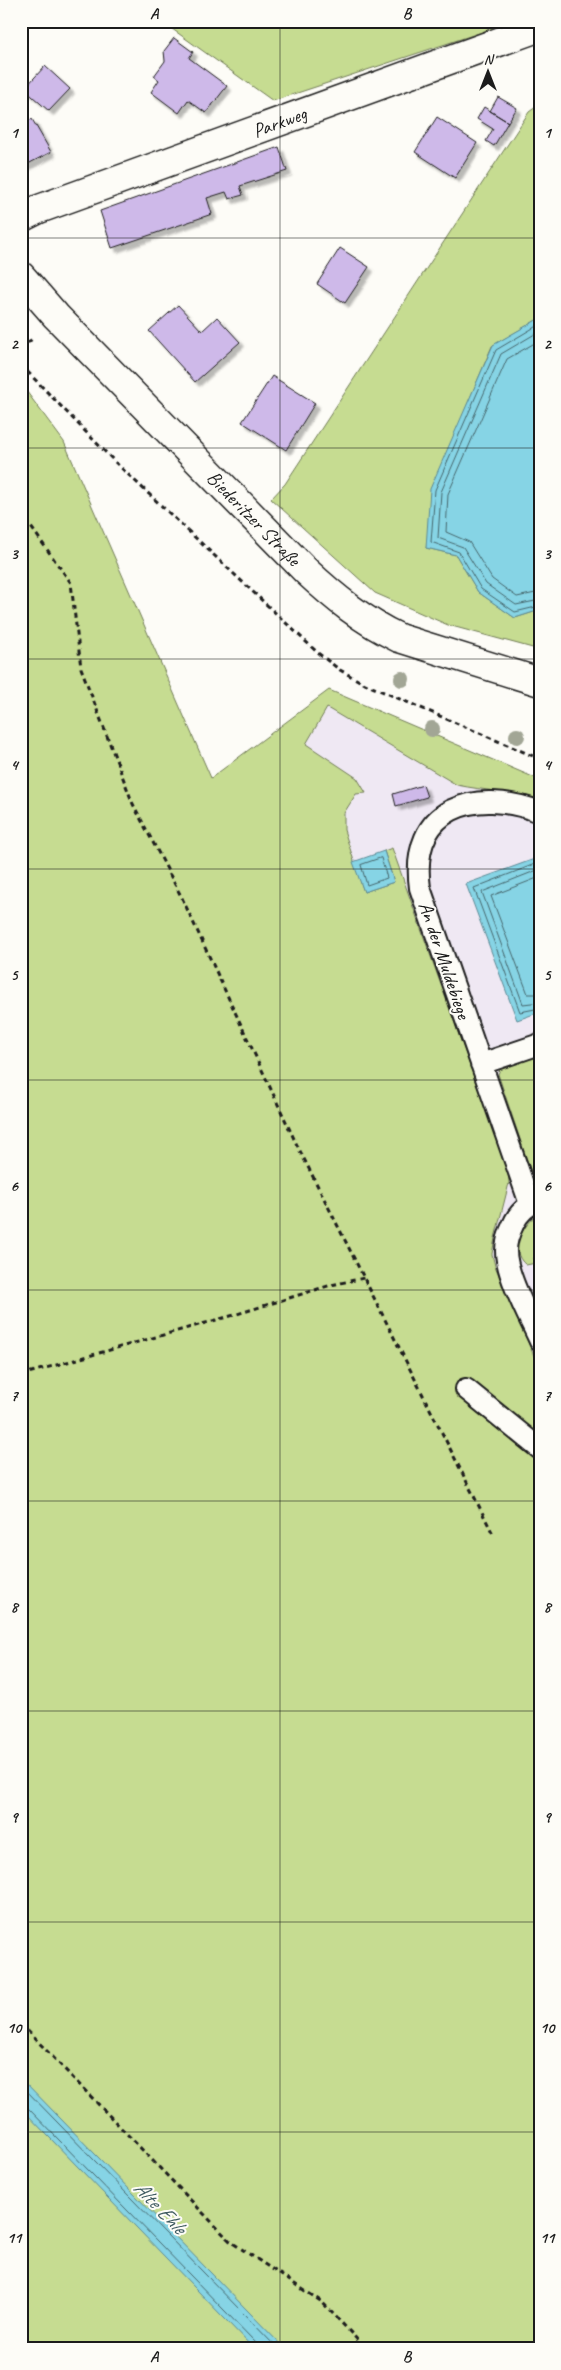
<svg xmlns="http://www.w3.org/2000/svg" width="561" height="2370" viewBox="0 0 561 2370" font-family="Caveat,sans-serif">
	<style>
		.built { fill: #efe8f3 }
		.green { fill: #c6dc91; stroke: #717c56 }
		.water { fill: #86d4e5; stroke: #5c8a95 }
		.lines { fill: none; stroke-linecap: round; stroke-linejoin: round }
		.shore { stroke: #46666c; stroke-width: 1 }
		.building { fill: #ceb9e9; stroke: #1c1c1c; filter: url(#shadow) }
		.lane-casing { stroke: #1c1c1c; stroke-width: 24 }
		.street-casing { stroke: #1c1c1c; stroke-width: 31 }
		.secondary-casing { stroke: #1c1c1c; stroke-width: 31 }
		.path { stroke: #1c1c1c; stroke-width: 3; stroke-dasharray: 5 4; stroke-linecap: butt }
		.lane { stroke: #fdfcf7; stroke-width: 20 }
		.street { stroke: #fdfcf7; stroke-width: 28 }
		.secondary { stroke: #fdfcf7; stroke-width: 28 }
		.tree { fill: #a2a695 }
		.grid { fill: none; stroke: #1c1c1c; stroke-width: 1; stroke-opacity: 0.55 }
		.labels { text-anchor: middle; stroke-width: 4; stroke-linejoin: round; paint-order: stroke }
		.street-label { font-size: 20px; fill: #1c1c1c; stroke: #fdfcf7 }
		.water-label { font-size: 21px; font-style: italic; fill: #415c62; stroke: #fdfcf7 }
		.neatline { fill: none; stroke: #1c1c1c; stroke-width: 2 }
		.grid-label { font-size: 16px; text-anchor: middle; font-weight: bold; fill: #1c1c1c }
	</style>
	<defs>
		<filter id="shadow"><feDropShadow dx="4.5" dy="4.5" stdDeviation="1" flood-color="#0004"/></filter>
	</defs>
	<rect width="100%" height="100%" fill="#fdfcf7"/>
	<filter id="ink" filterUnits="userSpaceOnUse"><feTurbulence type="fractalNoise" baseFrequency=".02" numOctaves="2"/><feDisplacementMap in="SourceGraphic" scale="10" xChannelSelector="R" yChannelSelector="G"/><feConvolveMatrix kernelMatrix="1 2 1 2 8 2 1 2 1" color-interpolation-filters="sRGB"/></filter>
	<g filter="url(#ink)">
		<path class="built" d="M329,690L540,780V1403L211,779Z"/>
		<path class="green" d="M161,21H490L494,28L273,101Z
			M540,104V318L492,346L463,415L426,548L456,555L478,592L515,618L540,610V650L448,625L375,593L271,499L285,484L529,112Z
			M21,384L64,442L211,778L329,690L540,780V800C512,791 485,791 457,785L327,708L306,744L357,778L366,793L356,794L344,813V830L364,892L394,882L384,851L392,848L508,1172L509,1183L495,1238L492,1254L495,1266L540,1370V2349H21Z
			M540,1049V1182L536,1180L531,1172L498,1074L502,1065Z
			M540,1213V1256L534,1258L536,1263L526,1265C507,1250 524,1223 540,1213Z"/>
		<path class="water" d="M540,318V610L515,618L478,592L456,555L426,548L430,489L493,345Z
			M384,851L394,882L364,892L353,862Z
			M540,857V1012L517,1020L466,884Z
			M21,2078L285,2349H254L21,2108Z"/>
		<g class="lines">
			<path class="shore" d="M540,324L496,350L435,490L431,542L459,552L481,589L515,612L540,606
				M540,331L501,354L441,492L438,538L463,547L486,584L516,605L540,600
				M540,340L507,359L448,494L446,532L469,542L492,579L517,597L540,592
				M381,858L387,878L367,885L361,865Z
				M540,862L474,888L520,1012L540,1008
				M540,869L482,892L523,1004L540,1002
				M540,877L491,896L528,994H540
				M21,2085L278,2349
				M21,2105L27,2107L256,2343L257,2349"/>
		</g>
		<path class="building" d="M174,38L193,52L189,58L227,86L206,113L188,100L179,113L151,92L159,80L154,76L165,61L164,51Z
			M45,66L70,89L49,111L24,89Z
			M498,97L517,108L508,122L490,111Z
			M484,107L508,122L494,146L486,141L493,129L477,119Z
			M437,117L477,143L455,178L415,152Z
			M32,119L51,152L22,167L21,125Z
			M279,147L287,171L240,186L243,195L229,199L226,192L207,198L212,214L112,248L100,211Z
			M340,248L369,267L345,303L317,284Z
			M178,305L202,331L217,317L240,342L195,382L149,331Z
			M272,376L315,403L286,450L242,422Z
			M423,785L427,797L396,806L393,794Z
			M540,1256V1276L534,1258Z"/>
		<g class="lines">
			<defs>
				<path id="lane" d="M481,1064L540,1044
					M540,1200C527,1205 518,1213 513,1225C509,1233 506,1242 506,1251C506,1275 530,1319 540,1341
					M530,1204L420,888C409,807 474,787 540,812
					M466,1389L540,1449"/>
				<g id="street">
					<path id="s1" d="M21,218L39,209L540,27"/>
				</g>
				<g id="secondary">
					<path id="s2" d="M21,276L56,316L306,571C334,597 363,621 399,638L540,682"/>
				</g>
			</defs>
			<use href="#lane" class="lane-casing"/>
			<use href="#street" class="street-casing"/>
			<use href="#secondary" class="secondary-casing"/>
			<path class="path" d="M21,349L33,338
				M21,365L116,463L319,654L340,670L365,684L540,759
				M21,513L71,583L81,668L133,804L182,898L295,1141L494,1536
				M21,1375L234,1315L331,1285L364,1278
				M21,2024L231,2242L322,2302L366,2349"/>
			<use href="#lane" class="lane"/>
			<use href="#street" class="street"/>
			<use href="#secondary" class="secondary"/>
		</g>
		<g class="tree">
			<circle cx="402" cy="679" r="8"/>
			<circle cx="432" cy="729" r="8"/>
			<circle cx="517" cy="736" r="8"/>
		</g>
	</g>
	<path class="grid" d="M280,21V2349M21,238H540M21,448H540M21,659H540M21,869H540M21,1080H540M21,1290H540M21,1501H540M21,1711H540M21,1922H540M21,2132H540"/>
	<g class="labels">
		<g class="street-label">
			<text dy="7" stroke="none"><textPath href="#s1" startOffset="276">Parkweg</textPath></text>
			<text dy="7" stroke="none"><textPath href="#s2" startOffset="336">Biederitzer Straße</textPath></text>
			<text transform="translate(445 960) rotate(71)" y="7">An der Muldebiege</text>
		</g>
		<g class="water-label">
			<text transform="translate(160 2207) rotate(46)" y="7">Alte Ehle</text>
		</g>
	</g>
	<rect width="561" height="2370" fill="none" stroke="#fdfcf7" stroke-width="55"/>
	<g transform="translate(488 72)" stroke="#fdfcf7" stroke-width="4" paint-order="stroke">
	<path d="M0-4L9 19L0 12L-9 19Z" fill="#1c1c1c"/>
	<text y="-8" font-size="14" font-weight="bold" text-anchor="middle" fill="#1c1c1c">N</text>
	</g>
	<rect x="28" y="28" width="506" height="2314" class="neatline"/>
	<g class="grid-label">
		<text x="154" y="19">A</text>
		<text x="407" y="19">B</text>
		<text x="14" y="138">1</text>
		<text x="547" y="138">1</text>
		<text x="14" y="349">2</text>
		<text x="547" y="349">2</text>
		<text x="14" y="559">3</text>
		<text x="547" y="559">3</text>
		<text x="14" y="770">4</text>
		<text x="547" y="770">4</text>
		<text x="14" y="980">5</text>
		<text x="547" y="980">5</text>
		<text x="14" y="1191">6</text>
		<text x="547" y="1191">6</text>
		<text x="14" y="1401">7</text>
		<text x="547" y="1401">7</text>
		<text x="14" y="1612">8</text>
		<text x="547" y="1612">8</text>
		<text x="14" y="1822">9</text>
		<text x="547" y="1822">9</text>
		<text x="14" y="2033">10</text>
		<text x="547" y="2033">10</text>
		<text x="14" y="2243">11</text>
		<text x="547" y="2243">11</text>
		<text x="154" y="2362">A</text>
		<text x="407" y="2362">B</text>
	</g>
</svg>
